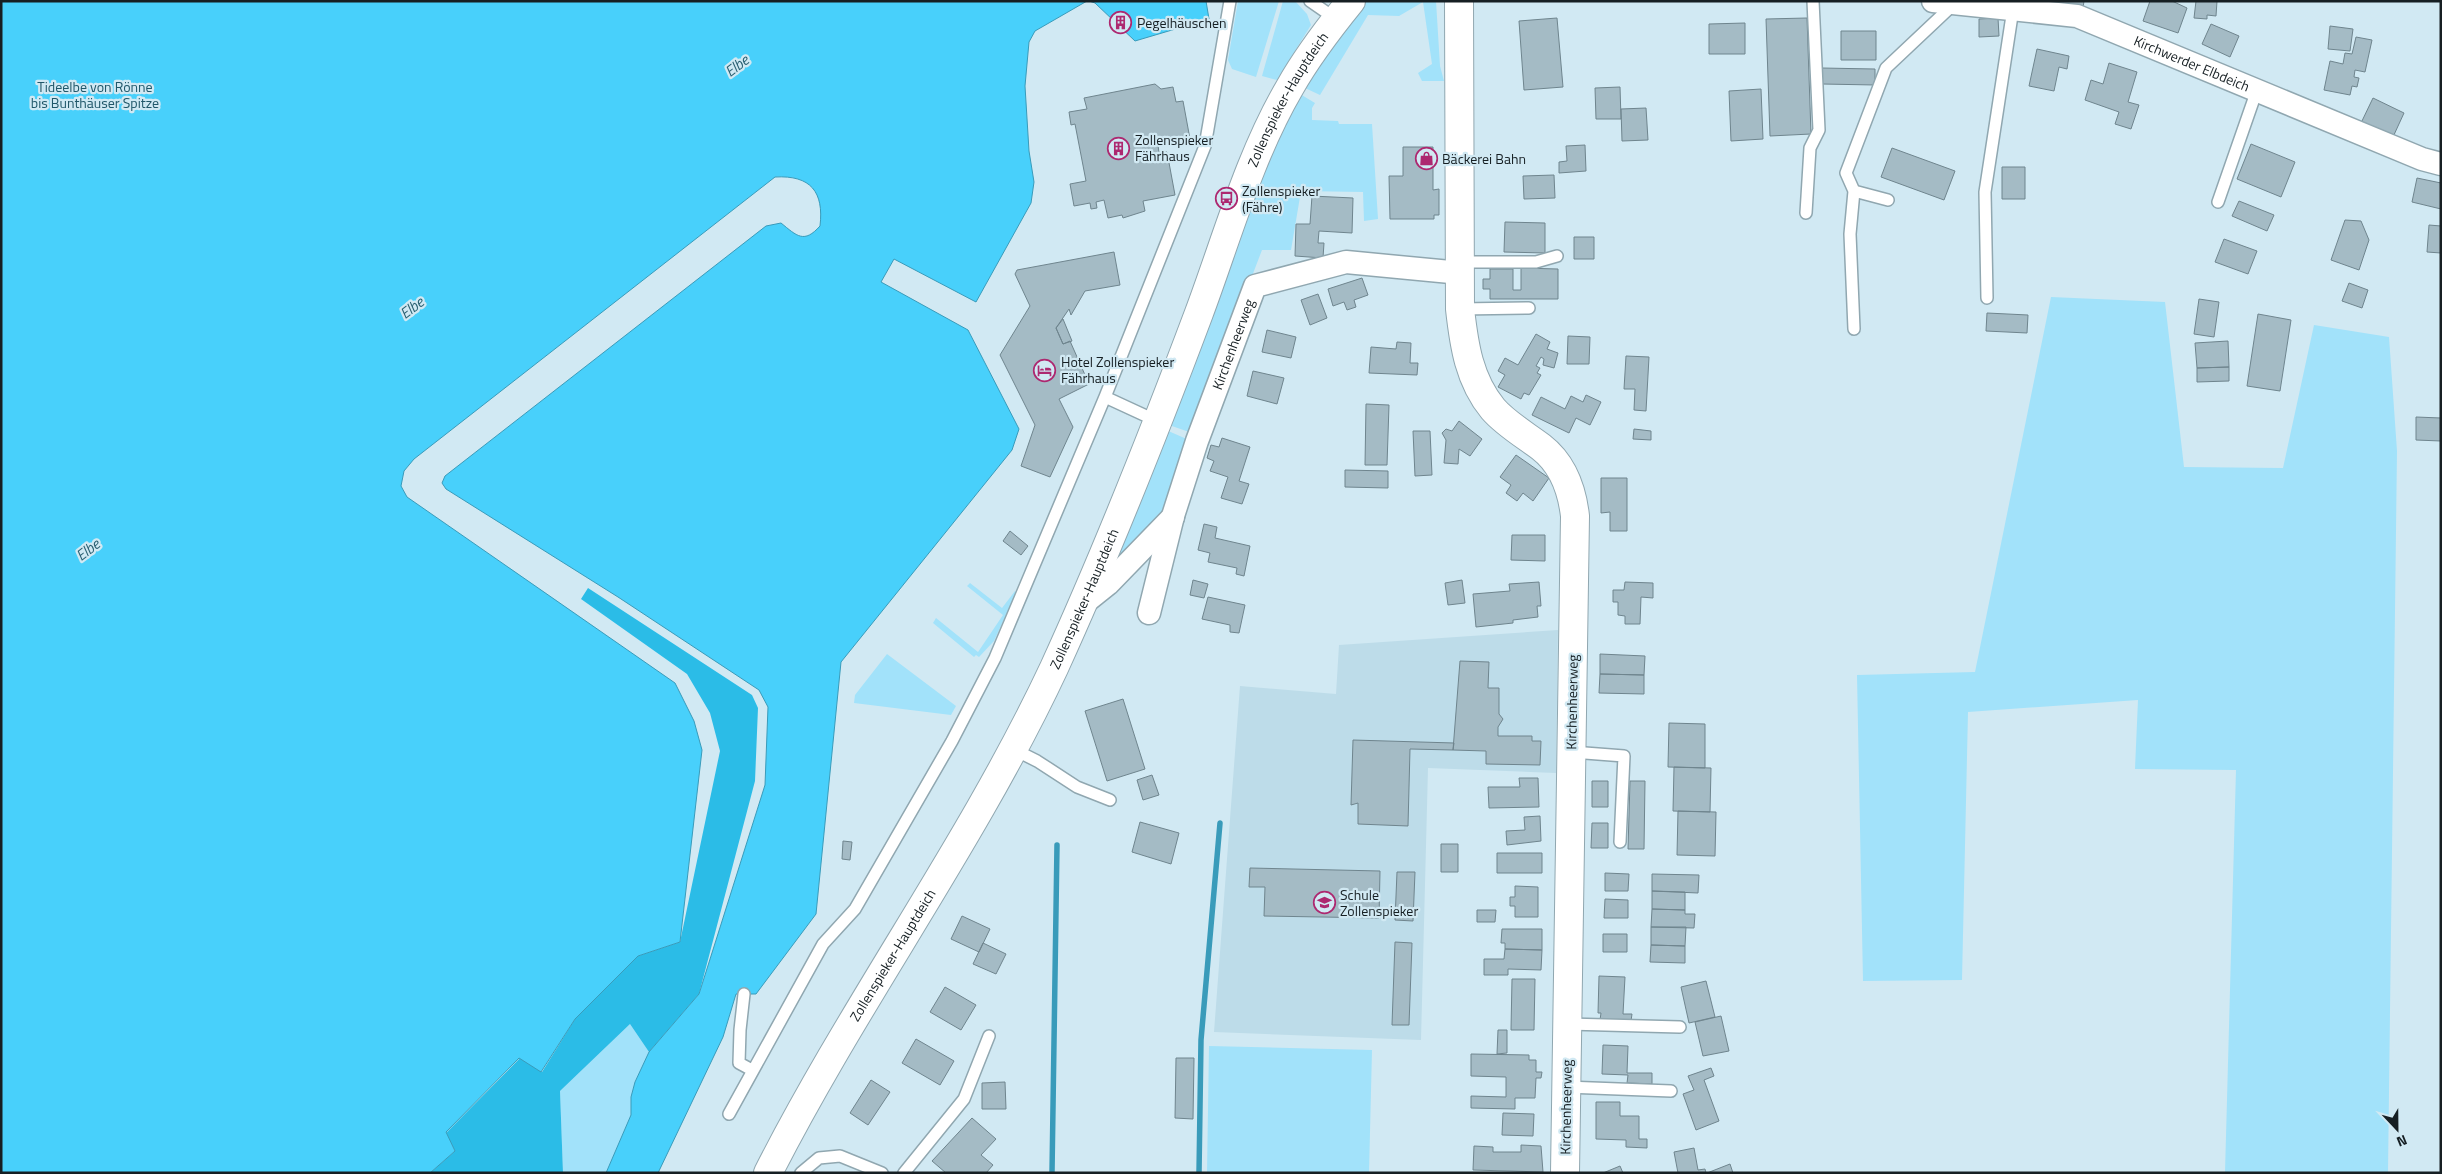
<svg xmlns="http://www.w3.org/2000/svg" width="2442" height="1174" viewBox="0 0 2442 1174" font-family="'Titillium Web',sans-serif">
	<style>
		.built { fill: #bddce9 }
		.green { fill: #a2e2fa }
		.forest { fill: #2bbce7 }
		.water { fill: #48d0fb; stroke: #399bba }
		.lines { fill: none; stroke-linecap: round; stroke-linejoin: round }
		.stream { stroke: #399bba; stroke-width: 5.5 }
		.building { fill: #a4bbc5; stroke: #6f858e }
		.service-casing { stroke: #90a7b0; stroke-width: 14 }
		.minor-casing { stroke: #90a7b0; stroke-width: 25 }
		.tertiary-casing { stroke: #90a7b0; stroke-width: 30 }
		.secondary-casing { stroke: #90a7b0; stroke-width: 30 }
		.service { stroke: #fff; stroke-width: 11 }
		.minor { stroke: #fff; stroke-width: 22 }
		.tertiary { stroke: #fff; stroke-width: 28 }
		.secondary { stroke: #fff; stroke-width: 28 }
		.labels { text-anchor: middle; stroke-width: 4.5; stroke-linejoin: round; paint-order: stroke }
		.poi-label { font-size: 14px; fill: #161f23; stroke: #d1e9f3; text-anchor: start }
		.street-label { font-size: 14px; fill: #161f23; stroke: #d1e9f3 }
		.park-label { font-size: 14px; fill: #205769; stroke: #d1e9f3 }
		.water-label { font-size: 15px; font-style: italic; fill: #295f71; stroke: #d1e9f3 }
	</style>
	<rect width="100%" height="100%" fill="#d1e9f3"/>
	<path class="built" d="M1558,630L1556,773L1428,768L1421,1040L1214,1032L1240,686L1336,694L1339,645Z"/>
	<path class="green" d="M1238,1H1279L1256,77L1232,69L1228,60Z
		M1283,1H1295L1307,14L1311,25L1277,80L1262,76Z
		M1363,1H1436L1440,66L1444,81H1422L1418,73L1432,64L1423,2L1399,16L1368,15L1320,95L1305,88Z
		M1300,94L1315,103L1312,108V120L1338,121L1339,124H1372L1378,219L1364,221L1363,192L1301,191L1291,250H1262L1192,433L1169,425L1264,167Z
		M2051,297L2165,302L2184,467L2283,468L2314,325L2389,337L2397,451L2388,1173H2225L2236,770L2135,769L2138,700L1968,712L1962,980L1863,981L1857,675L1975,672Z
		M1166,430L1189,440L1164,513L1107,574Z
		M970,583L1002,608L1015,591L1016,593L994,641L979,657L976,655L974,657L933,623L936,618L978,652L1003,615L967,586Z
		M887,654L956,706L951,715L854,703L855,695Z
		M630,1024L649,1052L635,1082L631,1097V1115L606,1173H563L560,1091Z
		M1209,1046L1372,1050L1369,1173H1207Z"/>
	<path class="forest" d="M588,588L752,695L758,708L755,781L699,994L649,1052L630,1024L560,1091L563,1173H430L455,1151L446,1133L520,1058L542,1072L575,1019L638,956L680,942L720,751L710,713L687,674L581,599Z"/>
	<path class="water" d="M1,1H1087L1035,31L1029,42L1025,86L1029,151L1034,182L1031,203L976,302L894,259L881,282L968,330L1019,429L1012,450L841,662L816,914L756,994H736L723,1037L658,1173H606L631,1115V1097L635,1082L649,1052L699,994L765,785L768,707L759,690L618,597L446,489L442,483L445,476L766,226L781,223C797,236 804,244 820,226C824,192 811,175 775,177L414,459L404,471L401,486L407,497L675,683L694,721L702,750L680,942L638,956L575,1019L541,1072L519,1058L446,1132L455,1151L430,1173H1Z
		M1089,1H1206L1209,19L1135,41L1095,3Z"/>
	<g class="lines">
		<path class="stream" d="M1052,1173L1057,845
			M1199,1173L1201,1040L1220,823"/>
	</g>
	<path class="building" d="M2048,1H2084L2083,8Z
		M2150,1H2172L2187,8L2178,33L2143,21Z
		M2196,1H2217L2216,16L2207,15V19L2194,18Z
		M1122,15L1128,24L1120,30L1113,22Z
		M1557,18L1563,87L1524,90L1519,21Z
		M1807,18L1811,134L1770,136L1766,19Z
		M1998,18L1999,36L1979,37V19Z
		M1745,23V54H1709V24Z
		M2211,24L2239,36L2230,57L2202,44Z
		M2330,26L2353,29L2350,51L2328,49Z
		M1841,31H1876V60H1841Z
		M2356,37L2372,40L2365,72L2355,70L2354,77L2359,78L2357,87L2352,86L2350,95L2324,90L2330,61L2343,64L2345,53L2352,54Z
		M2037,49L2069,56L2067,69L2059,67L2054,91L2029,86Z
		M2109,63L2137,72L2128,102L2139,105L2131,129L2115,124L2119,112L2085,100L2091,80L2103,84Z
		M1822,68L1875,69V85L1822,84Z
		M1155,84L1161,89L1173,87L1176,102L1183,101L1190,139L1158,145L1159,153L1167,152L1175,195L1143,201L1145,211L1123,218L1122,215L1108,218L1104,200L1096,202L1097,208L1091,209L1090,203L1074,206L1070,184L1086,181L1075,124L1071,125L1069,112L1087,109L1084,98Z
		M1620,87L1621,119H1596L1595,88Z
		M1761,89L1763,139L1731,141L1729,91Z
		M2373,98L2404,113L2393,137L2361,123Z
		M1646,108L1648,140L1622,141L1621,109Z
		M2251,144L2295,162L2281,197L2237,179Z
		M1585,145L1586,171L1559,173V162L1567,161L1566,146Z
		M1403,147H1433V190L1439,189V215H1434V219H1390L1389,176H1403Z
		M1892,148L1955,171L1944,200L1881,177Z
		M2002,167H2025V199H2002Z
		M1554,175L1555,198L1524,199L1523,176Z
		M2417,178L2441,183V209L2412,202Z
		M1312,196L1353,198L1352,233L1319,231L1318,243H1324L1323,258L1295,256L1296,224H1310Z
		M2239,201L2274,215L2267,231L2232,216Z
		M2345,220L2361,221L2369,240L2359,270L2331,260Z
		M1505,222L1545,223V253L1504,252Z
		M2429,225L2441,226V253L2427,252Z
		M1574,237H1594V259H1574Z
		M2224,239L2257,251L2248,274L2215,262Z
		M1114,252L1120,285L1085,291L1071,315L1069,309L1056,328L1063,344L1070,341L1089,384L1059,399L1073,427L1050,477L1021,466L1035,425L1000,355L1030,306L1015,274L1017,270Z
		M1521,268L1558,269V299H1490V289H1483V279H1490V269H1513V290H1521Z
		M1362,278L1368,295L1354,300L1356,307L1347,310L1344,302L1333,306L1328,289Z
		M2349,283L2368,290L2362,308L2342,301Z
		M1318,294L1327,318L1310,325L1301,300Z
		M2199,299L2219,302L2214,337L2194,334Z
		M1987,313L2028,315L2027,333L1986,331Z
		M2258,314L2291,320L2280,391L2247,386Z
		M1063,319L1072,341L1063,344L1056,328Z
		M1267,330L1296,337L1291,358L1262,352Z
		M1536,334L1550,342L1547,349L1558,353L1554,368L1543,365L1544,359L1541,357L1536,366L1540,368L1537,373L1541,375L1529,395L1524,393L1521,399L1498,387L1505,375L1498,371L1505,358L1518,365Z
		M1568,336L1590,337L1589,364H1567Z
		M2228,341L2229,367L2197,368L2195,343Z
		M1397,342L1411,343L1410,363H1418L1417,375L1369,373L1371,347L1396,349Z
		M1626,356L1649,357L1646,411L1634,410L1635,389H1624Z
		M2229,367V381L2197,382V368Z
		M1253,371L1284,378L1277,404L1247,396Z
		M1586,395L1601,402L1590,425L1576,418L1569,433L1532,415L1541,397L1565,409L1571,396L1583,402Z
		M1366,404L1389,405L1387,465H1365Z
		M2416,417L2441,418V441L2416,440Z
		M1459,421L1482,439L1470,456L1459,449L1458,464L1444,463L1446,440L1442,433L1446,429L1452,431Z
		M1634,429L1651,431V440L1633,439Z
		M1413,431H1430L1432,475L1415,476Z
		M1222,438L1250,447L1239,481L1249,484L1242,504L1221,498L1228,477L1210,471L1214,461L1207,458L1211,445L1219,447Z
		M1516,455L1549,478L1533,501L1523,493L1517,501L1506,493L1511,485L1500,477Z
		M1345,470L1388,471V488L1345,487Z
		M1601,478H1627V531H1610V512L1601,513Z
		M1204,524L1217,527L1215,538L1250,546L1244,576L1236,574L1237,568L1208,562L1210,553L1198,550Z
		M1010,531L1028,546L1021,555L1003,541Z
		M1512,535H1545V561L1511,560Z
		M1193,580L1208,584L1204,598L1190,595Z
		M1462,580L1465,603L1448,605L1445,583Z
		M1539,582L1541,606H1537L1538,617L1513,620V623L1476,627L1473,594L1510,591L1509,584Z
		M1625,582L1653,583V598L1641,597L1640,624H1625V616L1618,615V602H1613V590H1624Z
		M1208,597L1245,605L1239,633L1230,632V625L1202,619Z
		M1600,654L1645,656L1644,675L1600,674Z
		M1460,661L1489,662L1488,688H1499V714L1503,719L1498,727V736H1532V741H1541L1540,765L1486,764V751L1453,750Z
		M1600,674L1644,675V694L1599,693Z
		M1123,699L1145,769L1107,781L1085,711Z
		M1669,723L1705,724V768L1668,767Z
		M1353,740L1454,743L1453,750L1410,749L1408,826L1358,824V803L1351,805Z
		M1674,767L1711,768L1710,812L1673,811Z
		M1152,775L1159,795L1143,800L1137,780Z
		M1519,778H1538L1539,807L1489,808L1488,787H1520Z
		M1592,781H1608V807H1592Z
		M1630,781H1645L1644,849H1628Z
		M1678,811L1716,812L1715,856L1677,855Z
		M1540,816L1541,841L1507,845L1506,831L1525,830L1524,817Z
		M1140,822L1179,833L1171,864L1132,852Z
		M1592,823H1608V848H1591Z
		M843,841L852,842L850,860L842,859Z
		M1441,844H1458V872H1441Z
		M1497,853H1542V873H1497Z
		M1250,868L1380,871L1379,918L1264,916L1265,887H1249Z
		M1397,872H1415L1413,921L1395,920Z
		M1605,873L1629,874L1628,891H1605Z
		M1652,874L1699,875L1698,893L1652,891Z
		M1515,886L1538,887V917H1515V906H1510V897H1515Z
		M1652,891L1685,892V910L1652,909Z
		M1605,899L1628,900V918H1604Z
		M1652,909L1685,910V914H1695L1694,928L1651,927Z
		M1477,910H1496L1495,922H1477Z
		M962,916L990,929L979,952L951,939Z
		M1651,927H1686L1685,946L1651,945Z
		M1502,929H1542V950L1505,949V943H1501Z
		M1603,934H1627V952H1603Z
		M1395,942L1412,943L1409,1025H1392Z
		M983,943L1006,954L996,974L973,964Z
		M1651,945L1685,946V963L1650,962Z
		M1505,949L1542,950L1541,970L1508,969V975H1484V959H1504Z
		M1599,976L1625,977L1623,1014H1632L1631,1021L1600,1020L1601,1013H1598Z
		M1512,979H1535L1534,1030H1511Z
		M1706,981L1715,1017L1689,1023L1681,987Z
		M945,987L976,1005L961,1030L930,1012Z
		M1721,1016L1729,1051L1703,1056L1695,1022Z
		M1498,1030H1507V1053L1497,1054Z
		M916,1039L954,1061L940,1085L902,1063Z
		M1603,1045L1628,1046L1627,1073H1652V1084L1627,1083L1628,1075L1602,1074Z
		M1471,1054L1529,1055V1060H1536V1072H1542L1541,1078H1536L1535,1098H1515V1109L1471,1108V1096L1506,1097V1077L1471,1076Z
		M1176,1058H1194L1193,1119L1175,1118Z
		M1711,1068L1714,1076L1704,1080L1719,1121L1696,1130L1683,1094L1694,1090L1688,1076Z
		M871,1080L890,1092L868,1125L850,1113Z
		M1005,1082L1006,1109H982V1083Z
		M1596,1102H1620V1116H1639V1139H1647V1148L1626,1147V1140L1596,1139Z
		M1503,1113L1534,1114L1533,1136L1502,1135Z
		M972,1118L996,1139L981,1155L993,1165L986,1173H946L932,1161Z
		M1521,1145L1541,1146L1543,1172L1473,1170L1474,1146L1493,1147V1152H1521Z
		M1694,1148L1698,1170L1705,1169L1706,1173H1678L1674,1152Z
		M1730,1164L1733,1173H1707Z
		M1620,1166L1623,1173H1603Z"/>
	<g class="lines">
		<defs>
			<path id="service" d="M1310,1L1336,19
				M1854,191L1850,234L1854,329
				M1888,200L1854,191L1846,173L1886,68L1955,3
				M2218,202L2257,90
				M1806,213L1810,148L1819,130L1813,1
				M1461,262H1536L1557,256
				M1987,298L1985,192L2013,9
				M1460,309L1529,308
				M1105,397L1157,421
				M1013,749L1037,761L1077,787L1110,800
				M1572,752L1624,756L1620,842
				M744,994L740,1030L739,1063L752,1070
				M1568,1024L1680,1027
				M1566,1087L1671,1091
				M729,1114L823,944L855,909L952,741L995,658L1105,397L1205,146L1230,1
				M801,1173L819,1158L840,1156L882,1173
				M904,1173L964,1099L989,1036"/>
			<g id="minor">
				<path id="s1" d="M1933,1L2077,16L2422,159L2441,164"/>
				<path d="M1083,604L1108,584L1173,517"/>
				<path id="s2" d="M1149,613L1173,516L1197,441L1255,286L1346,262L1461,273"/>
			</g>
			<g id="tertiary">
				<path id="s3" d="M768,1173C856,1000 972,843 1054,668C1107,552 1154,433 1199,313C1227,238 1249,157 1290,87C1307,57 1329,28 1351,1"/>
			</g>
			<path id="secondary" d="M1459,1L1460,309C1464,345 1469,380 1493,409C1506,424 1525,435 1541,447C1563,464 1572,490 1575,516L1565,1173"/>
		</defs>
		<use href="#service" class="service-casing"/>
		<use href="#minor" class="minor-casing"/>
		<use href="#tertiary" class="tertiary-casing"/>
		<use href="#secondary" class="secondary-casing"/>
		<use href="#service" class="service"/>
		<use href="#minor" class="minor"/>
		<use href="#tertiary" class="tertiary"/>
		<use href="#secondary" class="secondary"/>
	</g>
	<defs>
		<symbol id="building-ring" viewBox="-11 -11 22 22"><circle r="9.5" fill="#d1e9f3" stroke="#ad2870" stroke-width="1.5"/><path d="M-4-6H4V6H1V3H-1V6H-4ZM-2.5-4.3h1.7v1.8h-1.7ZM.8-4.3h1.7v1.8H.8ZM-2.5-1h1.7V.8h-1.7ZM.8-1h1.7V.8H.8Z" fill="#ad2870"/></symbol>
		<symbol id="shop-ring" viewBox="-11 -11 22 22"><circle r="9.5" fill="#d1e9f3" stroke="#ad2870" stroke-width="1.5"/><path d="M-5-2.5h2.3a2.7 3.5 0 0 1 5.4 0H5L5.5 6h-11ZM-1.5-2.5h3a1.5 2.3 0 0 0-3 0Z" fill="#ad2870"/></symbol>
		<symbol id="bus-ring" viewBox="-11 -11 22 22"><circle r="9.5" fill="#d1e9f3" stroke="#ad2870" stroke-width="1.5"/><path d="M-5-6H5V4H4V6H2V4H-2V6H-4V4H-5ZM-3.5-4V0h7V-4ZM-3.5 1.2v1.5H-2V1.2ZM2 1.2v1.5H3.5V1.2Z" fill="#ad2870"/></symbol>
		<symbol id="hotel-ring" viewBox="-11 -11 22 22"><circle r="9.5" fill="#d1e9f3" stroke="#ad2870" stroke-width="1.5"/><path d="M-6-4.5h1.5V1H6V5H4.5V3h-9V5H-6ZM-4 0a1.8 1.8 0 1 1 3.6 0ZM.5 0V-2.5h3Q6-2.5 6 0Z" fill="#ad2870"/></symbol>
		<symbol id="school-ring" viewBox="-11 -11 22 22"><circle r="9.5" fill="#d1e9f3" stroke="#ad2870" stroke-width="1.5"/><path d="M0-5L7-2L0 1L-7-2ZM-4 1L0 2.5L4 1V4Q0 6-4 4Z" fill="#ad2870"/></symbol>
	</defs>
	<g fill-rule="evenodd">
		<use href="#building-ring" x="1108" y="10" width="25" height="25"/>
		<use href="#building-ring" x="1106" y="136" width="25" height="25"/>
		<use href="#shop-ring" x="1414" y="146" width="25" height="25"/>
		<use href="#bus-ring" x="1214" y="186" width="25" height="25"/>
		<use href="#hotel-ring" x="1032" y="358" width="25" height="25"/>
		<use href="#school-ring" x="1312" y="890" width="25" height="25"/>
	</g>
	<g class="labels">
		<g class="poi-label">
			<text x="1137" y="28">Pegelhäuschen</text>
			<text x="1135" y="145">Zollenspieker<tspan x="1135" dy="16">Fährhaus</tspan></text>
			<text x="1442" y="164">Bäckerei Bahn</text>
			<text x="1242" y="196">Zollenspieker<tspan x="1242" dy="16">(Fähre)</tspan></text>
			<text x="1061" y="367">Hotel Zollenspieker<tspan x="1061" dy="16">Fährhaus</tspan></text>
			<text x="1340" y="900">Schule<tspan x="1340" dy="16">Zollenspieker</tspan></text>
		</g>
		<g class="street-label">
			<text dy="5" stroke="none"><textPath href="#s1" startOffset="269">Kirchwerder Elbdeich</textPath></text>
			<text dy="5" stroke="none"><textPath href="#s3" startOffset="1196">Zollenspieker-Hauptdeich</textPath></text>
			<text dy="5" stroke="none"><textPath href="#s2" startOffset="282">Kirchenheerweg</textPath></text>
			<text dy="5" stroke="none"><textPath href="#s3" startOffset="656">Zollenspieker-Hauptdeich</textPath></text>
			<text transform="translate(1572 702) rotate(-89)" y="5">Kirchenheerweg</text>
			<text dy="5" stroke="none"><textPath href="#s3" startOffset="251">Zollenspieker-Hauptdeich</textPath></text>
			<text transform="translate(1566 1107) rotate(-89)" y="5">Kirchenheerweg</text>
		</g>
		<g class="park-label">
			<text x="95" y="92">Tideelbe von Rönne<tspan x="95" dy="16">bis Bunthäuser Spitze</tspan></text>
		</g>
		<g class="water-label">
			<text transform="translate(737 66) rotate(-37)" y="5">Elbe</text>
			<text transform="translate(412 308) rotate(-37)" y="5">Elbe</text>
			<text transform="translate(88 550) rotate(-37)" y="5">Elbe</text>
		</g>
	</g>
	<rect width="2442" height="1174" fill="none" stroke="#161f23" stroke-width="5"/>
	<g transform="translate(2397 1129) rotate(158)" stroke="#d1e9f3" stroke-width="4" paint-order="stroke">
	<path d="M0-4L9 19L0 12L-9 19Z" fill="#161f23"/>
	<text y="-8" font-size="14" font-weight="bold" text-anchor="middle" fill="#161f23">N</text>
	</g>
</svg>
